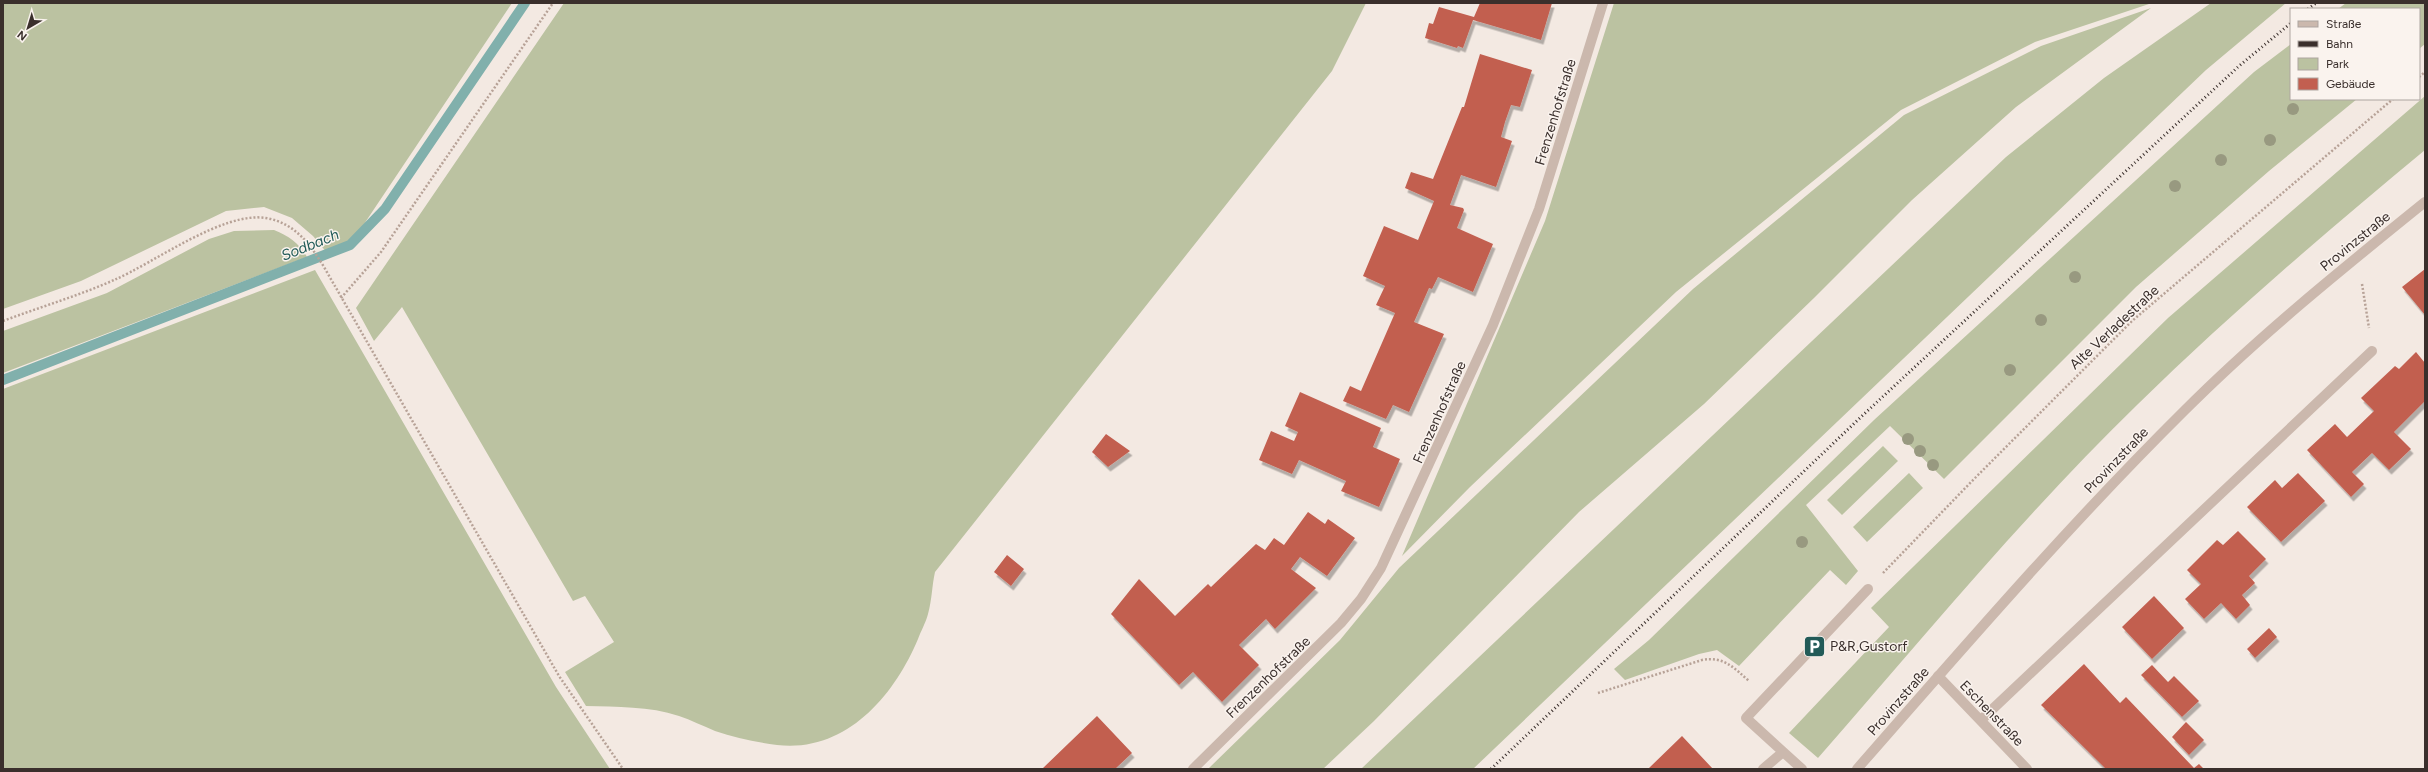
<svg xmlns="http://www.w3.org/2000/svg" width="2428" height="772" viewBox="0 0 2428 772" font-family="Figtree,sans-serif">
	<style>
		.green { fill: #bbc2a1 }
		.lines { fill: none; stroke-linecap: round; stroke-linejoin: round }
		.stream { stroke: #81b0ac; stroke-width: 10 }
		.building { fill: #c25f50; filter: url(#shadow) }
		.path { stroke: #b7a297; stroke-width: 2.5; stroke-dasharray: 2 2; stroke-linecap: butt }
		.service { stroke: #cbb8ad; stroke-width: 10 }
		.minor { stroke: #cbb8ad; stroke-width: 10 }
		.tertiary { stroke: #cbb8ad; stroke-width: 10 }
		.rail { stroke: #3a2f2c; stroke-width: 3; stroke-dasharray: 1 3; stroke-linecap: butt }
		.tree { fill: #989980 }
		.labels { text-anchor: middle; stroke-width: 3; stroke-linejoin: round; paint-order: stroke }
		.street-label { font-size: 14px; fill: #3a2f2c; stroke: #faf3ee }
		.poi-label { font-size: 14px; fill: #3a2f2c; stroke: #faf3ee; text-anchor: start }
		.water-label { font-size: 15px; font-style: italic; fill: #225b58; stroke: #faf3ee }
	</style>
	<defs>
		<filter id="shadow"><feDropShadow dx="2.5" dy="4.5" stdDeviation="0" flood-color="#0004"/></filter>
	</defs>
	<rect width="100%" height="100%" fill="#f3e9e2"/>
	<path class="green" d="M3,3H512L350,245L328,254L313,236L292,218L264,207L226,211L81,281L3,309Z
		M564,3H1366L1332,71L935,572C932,585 932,600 928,614C926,622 921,631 918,639C894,696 846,753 777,745C756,742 735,738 715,731C703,726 691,720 679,716C649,706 617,707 586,706L565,672L614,642L585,596L573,601L402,307L374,341L356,308Z
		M1614,3H2152L2035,42L1901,110L1676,292L1470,487L1402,556L1545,221Z
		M2211,3H2286L2206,70L1473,769H1361L2006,157L2104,78Z
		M2346,3H2425V44L2419,49V9H2338Z
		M2151,8L2016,107L1912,200L1814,298L1704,404L1579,512L1374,721L1323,769H1208L1340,640L1399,568L1693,289L1904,115L2041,46Z
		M2291,44V99H2357L2269,171L2136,287L1944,479L1890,426L1806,505L1858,571L1846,585L1830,570L1739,666L1717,650L1699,654L1625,680L1614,669L1649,640L1874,420L2254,72Z
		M2425,96V150C2326,232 2229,315 2137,405C2023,516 1922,639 1818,758L1789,733L1889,627L1871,608L2168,318Z
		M274,230C289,236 299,243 307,257L3,373V331L107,293L209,239L234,231Z
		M315,270L556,687L610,769H3V389Z
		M1883,446L1898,461L1842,515L1827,500Z
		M1909,473L1923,488L1867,542L1853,527Z"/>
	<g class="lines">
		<path class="stream" d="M3,380L350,245L385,209L525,3"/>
	</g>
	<path class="building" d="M1480,3H1552L1541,40L1473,20L1463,48L1458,46L1457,48L1425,38L1429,23L1433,24L1439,7L1474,17Z
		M1480,54L1532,70L1520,107L1511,105L1505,122L1501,137L1512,141L1496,187L1461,175L1450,205L1463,208L1464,210L1457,228L1493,244L1473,292L1438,277L1432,289L1429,288L1414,322L1444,334L1409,412L1393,405L1386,419L1343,401L1350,386L1361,391L1395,313L1376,305L1385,286L1363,276L1384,226L1418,240L1434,201L1405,188L1411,172L1433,179L1462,107H1464Z
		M2425,269V315L2402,287Z
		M2416,352L2425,363V401L2394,432L2411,449L2389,470L2372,453L2352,472L2364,484L2351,497L2307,450L2335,424L2347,437L2374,411L2361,398L2395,366L2399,369Z
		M1300,392L1381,428L1373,447L1400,459L1379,507L1341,491L1346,481L1299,460L1292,474L1259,460L1271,431L1294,441L1298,432L1285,426Z
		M1106,434L1130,451L1108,467L1092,452Z
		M2298,473L2325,501L2281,542L2247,507L2275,480L2282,488Z
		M1308,512L1325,524L1328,519L1355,538L1327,576L1300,557L1291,569L1316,588L1275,629L1266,619L1239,645L1259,665L1222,702L1193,672L1179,685L1111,614L1139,579L1175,616L1208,584L1211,587L1256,544L1265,550L1274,538L1284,545Z
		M2238,531L2266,559L2249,576L2255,583L2242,595L2250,605L2236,619L2221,603L2204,619L2185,599L2201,584L2187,570L2217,540L2223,545Z
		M1007,555L1024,569L1011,586L994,572Z
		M2154,596L2184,628L2152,659L2122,627Z
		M2269,628L2277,637L2255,658L2247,649Z
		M2084,664L2120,703L2126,697L2194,768L2199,764L2204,769H2106L2041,705Z
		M2152,665L2168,682L2174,676L2199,701L2182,717L2141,675Z
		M1097,716L1132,753L1115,769H1042Z
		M2186,722L2204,740L2189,755L2172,737Z
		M1682,736L1713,769H1648Z"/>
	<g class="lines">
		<path class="path" d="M2419,77L2425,72
			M2362,284L2369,328
			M341,298L381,252L553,3
			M3,321C40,307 78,296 114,280C154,263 223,211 266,218C295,223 310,244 324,267L559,676L623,769
			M1883,573L1975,478L2132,321L2393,99
			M1598,693L1702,660C1724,656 1734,668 1749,681"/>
		<path class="service" d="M1763,769L1783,752
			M1802,769L1746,718L1868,589"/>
		<path class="minor" d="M1938,676L2027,769
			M1981,720L2372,351
			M1193,769L1341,623L1361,599L1381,568L1493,325L1539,209L1603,3"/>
		<path class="tertiary" d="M1857,769C1963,648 2069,525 2184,411C2259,336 2342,269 2425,202"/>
		<path class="rail" d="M2308,9L2316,3
			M1491,769L1862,416L2239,66L2291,23"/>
	</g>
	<g class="tree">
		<circle cx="2293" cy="109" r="6"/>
		<circle cx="2270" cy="140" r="6"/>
		<circle cx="2221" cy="160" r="6"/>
		<circle cx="2175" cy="186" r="6"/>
		<circle cx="2075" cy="277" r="6"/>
		<circle cx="2041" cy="320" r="6"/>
		<circle cx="2010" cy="370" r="6"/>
		<circle cx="1908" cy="439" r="6"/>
		<circle cx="1920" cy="451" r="6"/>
		<circle cx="1933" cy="465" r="6"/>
		<circle cx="1802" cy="542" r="6"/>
	</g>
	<defs>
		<symbol id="parking-square" viewBox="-11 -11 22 22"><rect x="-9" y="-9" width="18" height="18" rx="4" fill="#225b58" stroke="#faf3ee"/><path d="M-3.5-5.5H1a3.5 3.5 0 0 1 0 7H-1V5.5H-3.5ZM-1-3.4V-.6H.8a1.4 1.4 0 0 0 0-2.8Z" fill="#fff"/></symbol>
	</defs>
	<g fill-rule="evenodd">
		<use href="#parking-square" x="1802" y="634" width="25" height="25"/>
	</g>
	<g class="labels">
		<g class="street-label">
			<text transform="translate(1555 112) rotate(-73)" y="5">Frenzenhofstraße</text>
			<text transform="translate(2355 241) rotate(-39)" y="5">Provinzstraße</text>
			<text transform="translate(2114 327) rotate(-43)" y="5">Alte Verladestraße</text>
			<text transform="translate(1439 412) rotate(-66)" y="5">Frenzenhofstraße</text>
			<text transform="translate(2116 460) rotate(-46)" y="5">Provinzstraße</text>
			<text transform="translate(1268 677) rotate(-44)" y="5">Frenzenhofstraße</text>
			<text transform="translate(1898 701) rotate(-49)" y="5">Provinzstraße</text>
			<text transform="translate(1992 713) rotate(46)" y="5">Eschenstraße</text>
		</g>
		<g class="poi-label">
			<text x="1830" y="651">P&amp;R,Gustorf</text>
		</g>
		<g class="water-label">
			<text transform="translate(310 245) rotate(-22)" y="5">Sodbach</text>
		</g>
	</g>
	<rect width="2428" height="772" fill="none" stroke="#3a2f2c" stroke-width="8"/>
	<rect x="2290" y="8" width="130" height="92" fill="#faf3ee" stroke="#ada5a0"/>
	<rect x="2298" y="21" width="20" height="6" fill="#cbb8ad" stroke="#ada5a0"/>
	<text x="2326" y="28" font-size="12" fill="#3a2f2c">Straße</text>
	<rect x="2298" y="41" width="20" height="6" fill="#3a2f2c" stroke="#ada5a0"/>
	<text x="2326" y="48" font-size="12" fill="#3a2f2c">Bahn</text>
	<rect x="2298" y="58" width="20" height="12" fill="#bbc2a1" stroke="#ada5a0"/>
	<text x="2326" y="68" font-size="12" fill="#3a2f2c">Park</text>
	<rect x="2298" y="78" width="20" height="12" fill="#c25f50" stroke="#ada5a0"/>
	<text x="2326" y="88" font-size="12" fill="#3a2f2c">Gebäude</text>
	<g transform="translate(28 28) rotate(218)" stroke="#faf3ee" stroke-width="3" paint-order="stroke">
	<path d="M0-3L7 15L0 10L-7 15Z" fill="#3a2f2c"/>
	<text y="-6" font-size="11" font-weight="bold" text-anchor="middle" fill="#3a2f2c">N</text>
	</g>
</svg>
